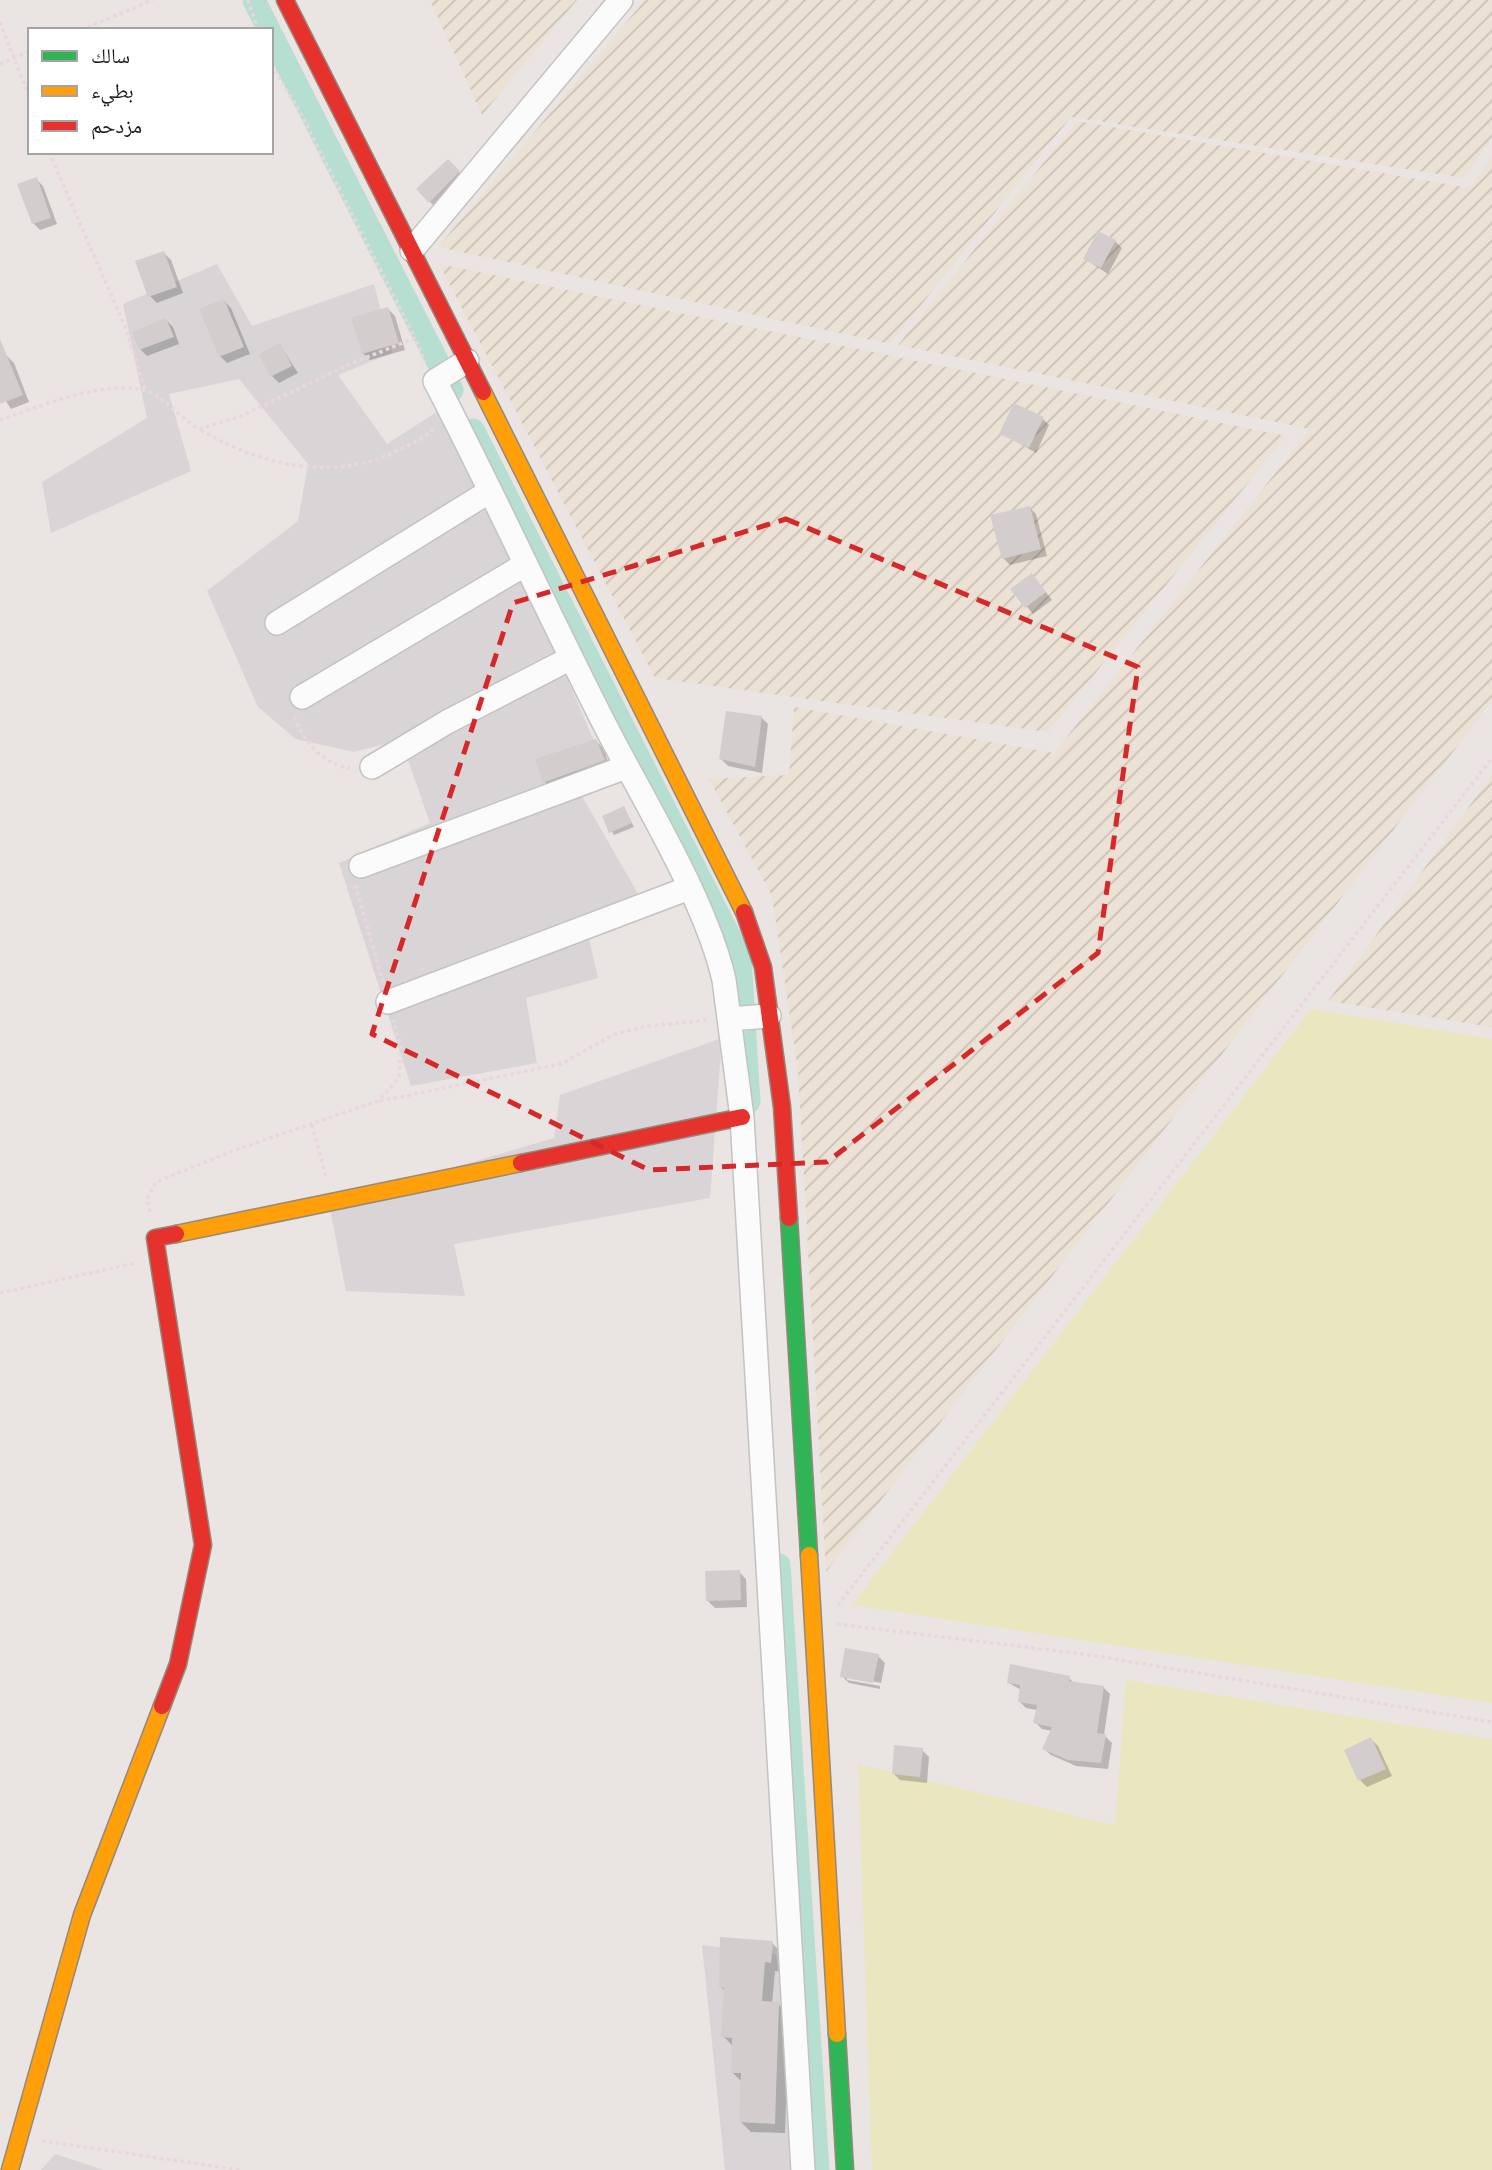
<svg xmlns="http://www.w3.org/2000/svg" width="1492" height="2170" viewBox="0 0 1492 2170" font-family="'Nunito Sans','Noto Naskh Arabic',sans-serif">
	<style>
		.residential { fill: #d9d5d6 }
		.farmland { fill: url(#farmland-furrows) }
		.grass { fill: #eae7c0 }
		.shadow { fill: #0003 }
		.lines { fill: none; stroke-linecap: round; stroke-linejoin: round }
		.canal { stroke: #b6dfd2; stroke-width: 23 }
		.building { fill: #d3cdcd }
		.street-casing { stroke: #c5c3c2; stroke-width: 26 }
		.fast-casing { stroke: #94897c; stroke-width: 19 }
		.slow-casing { stroke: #94897c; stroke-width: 19 }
		.jam-casing { stroke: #94897c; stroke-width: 19 }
		.path { stroke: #ebd6df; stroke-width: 3.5; stroke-dasharray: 3.5 3.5; stroke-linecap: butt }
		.street { stroke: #fcfbfb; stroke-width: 23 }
		.fast { stroke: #30b455; stroke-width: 16 }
		.slow { stroke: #ff9f0a; stroke-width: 16 }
		.jam { stroke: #e5322d; stroke-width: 16 }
		.marked { fill: none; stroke: #d62828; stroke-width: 5; stroke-dasharray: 14 9; stroke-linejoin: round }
	</style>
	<defs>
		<pattern id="farmland-furrows" width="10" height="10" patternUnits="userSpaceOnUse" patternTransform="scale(1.75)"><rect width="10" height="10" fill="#ece1d5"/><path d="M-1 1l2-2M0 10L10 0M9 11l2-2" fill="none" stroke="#cac0b6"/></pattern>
	</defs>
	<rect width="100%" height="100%" fill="#eae4e3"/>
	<path class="residential" d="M217,264L252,326L374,284L392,353L338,375L387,444L449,404L597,748L571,777L645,906L584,917L598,978L526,998L537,1063L411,1086L339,863L430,823L401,740L354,752L296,739L258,707L207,591L298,521L308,464L239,379L169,394L191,471L51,533L42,482L147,418L123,304Z
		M722,1038L710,1198L454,1244L465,1296L346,1291L329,1204L554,1138L560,1095Z
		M702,1945L776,1954L802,2170H725Z
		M55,2154L104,2170H41Z"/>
	<path class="farmland" d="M430,0H577L482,115Z
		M645,0H1492V139L1463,178L1071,117L890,344L438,247Z
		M1077,121L1470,188L1492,157V701L826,1572L798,1071L772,896L709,779L789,775L794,707L1054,753L1310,429L898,345Z
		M439,264L1286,436L1048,732L655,678Z
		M1492,775V1027L1328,1001Z"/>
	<path class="grass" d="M1311,1009L1492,1039V1703L852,1605Z
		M1126,1680L1492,1739V2170H872L858,1764L1115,1825Z"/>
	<path class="shadow" d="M448,161L466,179L437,209L418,189Z
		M36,179L43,186L57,224L40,230L33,223Z
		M1115,241L1122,248L1108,274L1085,259Z
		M164,253L171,260L183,293L157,303L150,296Z
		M224,301L231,308L250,354L227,363L220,356Z
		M388,309L395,316L405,350L370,360L363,353Z
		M166,320L173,327L179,344L147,356L140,349Z
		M280,345L298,373L279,383L272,376Z
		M7,356L14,363L29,402L11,409L0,392V359Z
		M1042,418L1049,425L1036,453L1002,433Z
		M1029,507L1036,514L1047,556L1010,565L1003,558Z
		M1038,582L1052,600L1033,614L1013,590Z
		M761,717L768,724L762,773L728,766L721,759Z
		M596,741L603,748L610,767L552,789L545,782Z
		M624,808L634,827L614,835L604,817Z
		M739,1572L746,1579L747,1607L715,1608L708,1601Z
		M878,1656L885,1663L881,1683L847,1676V1680L880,1686V1689L849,1683L842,1676Z
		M1069,1678L1075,1684L1103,1687L1110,1694L1104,1735L1112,1743L1108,1769L1076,1766L1051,1755L1044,1749L1052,1731L1042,1729L1035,1722L1037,1710L1026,1708L1019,1701L1021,1690L1009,1683Z
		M1371,1739L1378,1746L1392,1776L1367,1787L1360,1780Z
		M922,1750L929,1757L927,1783L900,1780L893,1773Z
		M772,1943L782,1953L781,1972L775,1971L772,2004H778L789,2014L785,2133L751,2132L741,2122L742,2082L732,2072L734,2047L723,2036L725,1991L720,1986Z"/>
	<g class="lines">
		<path class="canal" d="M254,0L269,30
			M271,34L452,390
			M473,430L740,957L749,1102
			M779,1565L818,2170"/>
	</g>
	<path class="building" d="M448,159L460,171L429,203L416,189Z
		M37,177L51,218L32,224L17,184Z
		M1098,231L1116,240L1101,268L1083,259Z
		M164,251L177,287L148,297L135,261Z
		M224,299L244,347L219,357L199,309Z
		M388,307L399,343L362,354L351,318Z
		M166,318L174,337L139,350L132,332Z
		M0,339L23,395L0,404Z
		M280,343L292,366L270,377L259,354Z
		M1014,403L1044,417L1029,448L999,434Z
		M1030,506L1041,549L1002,559L990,515Z
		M1032,573L1046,592L1025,608L1010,589Z
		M726,711L762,716L755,767L719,759Z
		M596,739L605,760L543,783L535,759Z
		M624,806L632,823L609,833L602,816Z
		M740,1570L741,1600L706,1601L705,1571Z
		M845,1648L879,1654L873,1683L840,1677Z
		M1010,1664L1070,1676L1069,1681L1104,1686L1097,1733L1106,1734L1101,1763L1068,1760L1042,1749L1052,1727L1033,1723L1037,1705L1018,1702L1020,1685L1007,1683Z
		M1371,1737L1386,1769L1358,1781L1344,1750Z
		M894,1745L923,1748L920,1777L892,1774Z
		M720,1937L773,1941L771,1963L765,1962L762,2001L779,2002L775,2124L739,2122L741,2073H731L732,2038L721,2037L724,1988L719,1987Z"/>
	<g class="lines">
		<defs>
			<path id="street" d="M412,250L621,0
				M467,361L435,381C495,496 548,614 607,729C645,803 706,901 724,980L742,1117L803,2170
				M277,623L490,491
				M302,697L526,564
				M372,767L447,722L571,658
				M361,866L626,767
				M388,1002L689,888
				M729,1019L769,1016"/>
			<path id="fast" d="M789,1218L809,1555
				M837,2034L845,2170"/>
			<path id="slow" d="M483,392L744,912
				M176,1234L521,1163
				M809,1555L837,2034
				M10,2170L82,1915L162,1706"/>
			<path id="jam" d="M285,0L483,392
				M744,912L763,967L782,1107L789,1218
				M521,1163L742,1117
				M162,1706L178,1664L203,1545L155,1238L176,1234"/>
		</defs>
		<use href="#street" class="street-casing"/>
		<use href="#fast" class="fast-casing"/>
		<use href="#slow" class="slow-casing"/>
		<use href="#jam" class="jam-casing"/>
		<path class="path" d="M248,0L258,30
			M0,22L30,99
			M81,30L153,0
			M0,64L30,51
			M271,65L300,112L415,338
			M49,152L125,327L145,390
			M0,420C39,407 107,378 147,391C167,398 180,419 199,429L239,417L350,364L415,338L425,362
			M201,430C263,467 337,483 403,448C414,442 426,438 434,427
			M294,717C303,740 324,766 350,768
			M355,885L383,982
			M380,1101L561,1064L615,1034L647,1026L709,1020
			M312,1125L326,1177
			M150,1212L147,1199L156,1182L235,1150L378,1101L399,1078L401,1046L393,1020
			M0,1293L135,1263
			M838,1605L1492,758
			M837,1624L1090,1655L1492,1722
			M42,2141L241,2170"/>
		<use href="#street" class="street"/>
		<use href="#fast" class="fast"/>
		<use href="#slow" class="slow"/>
		<use href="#jam" class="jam"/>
	</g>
	<path class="marked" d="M786,519L1138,667L1098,953L827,1162L649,1170L372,1034L513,603Z"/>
	<rect x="28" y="28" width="245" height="126" fill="#ffffff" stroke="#a4a4a4" stroke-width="2"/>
	<rect x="42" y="51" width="35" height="10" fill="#30b455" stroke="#a4a4a4" stroke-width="2"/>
	<text x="91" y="63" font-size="21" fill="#1b1b1b">سالك</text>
	<rect x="42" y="86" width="35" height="10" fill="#ff9f0a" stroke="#a4a4a4" stroke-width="2"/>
	<text x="91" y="98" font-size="21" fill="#1b1b1b">بطيء</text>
	<rect x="42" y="121" width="35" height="10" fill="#e5322d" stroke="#a4a4a4" stroke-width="2"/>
	<text x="91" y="133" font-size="21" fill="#1b1b1b">مزدحم</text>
</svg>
